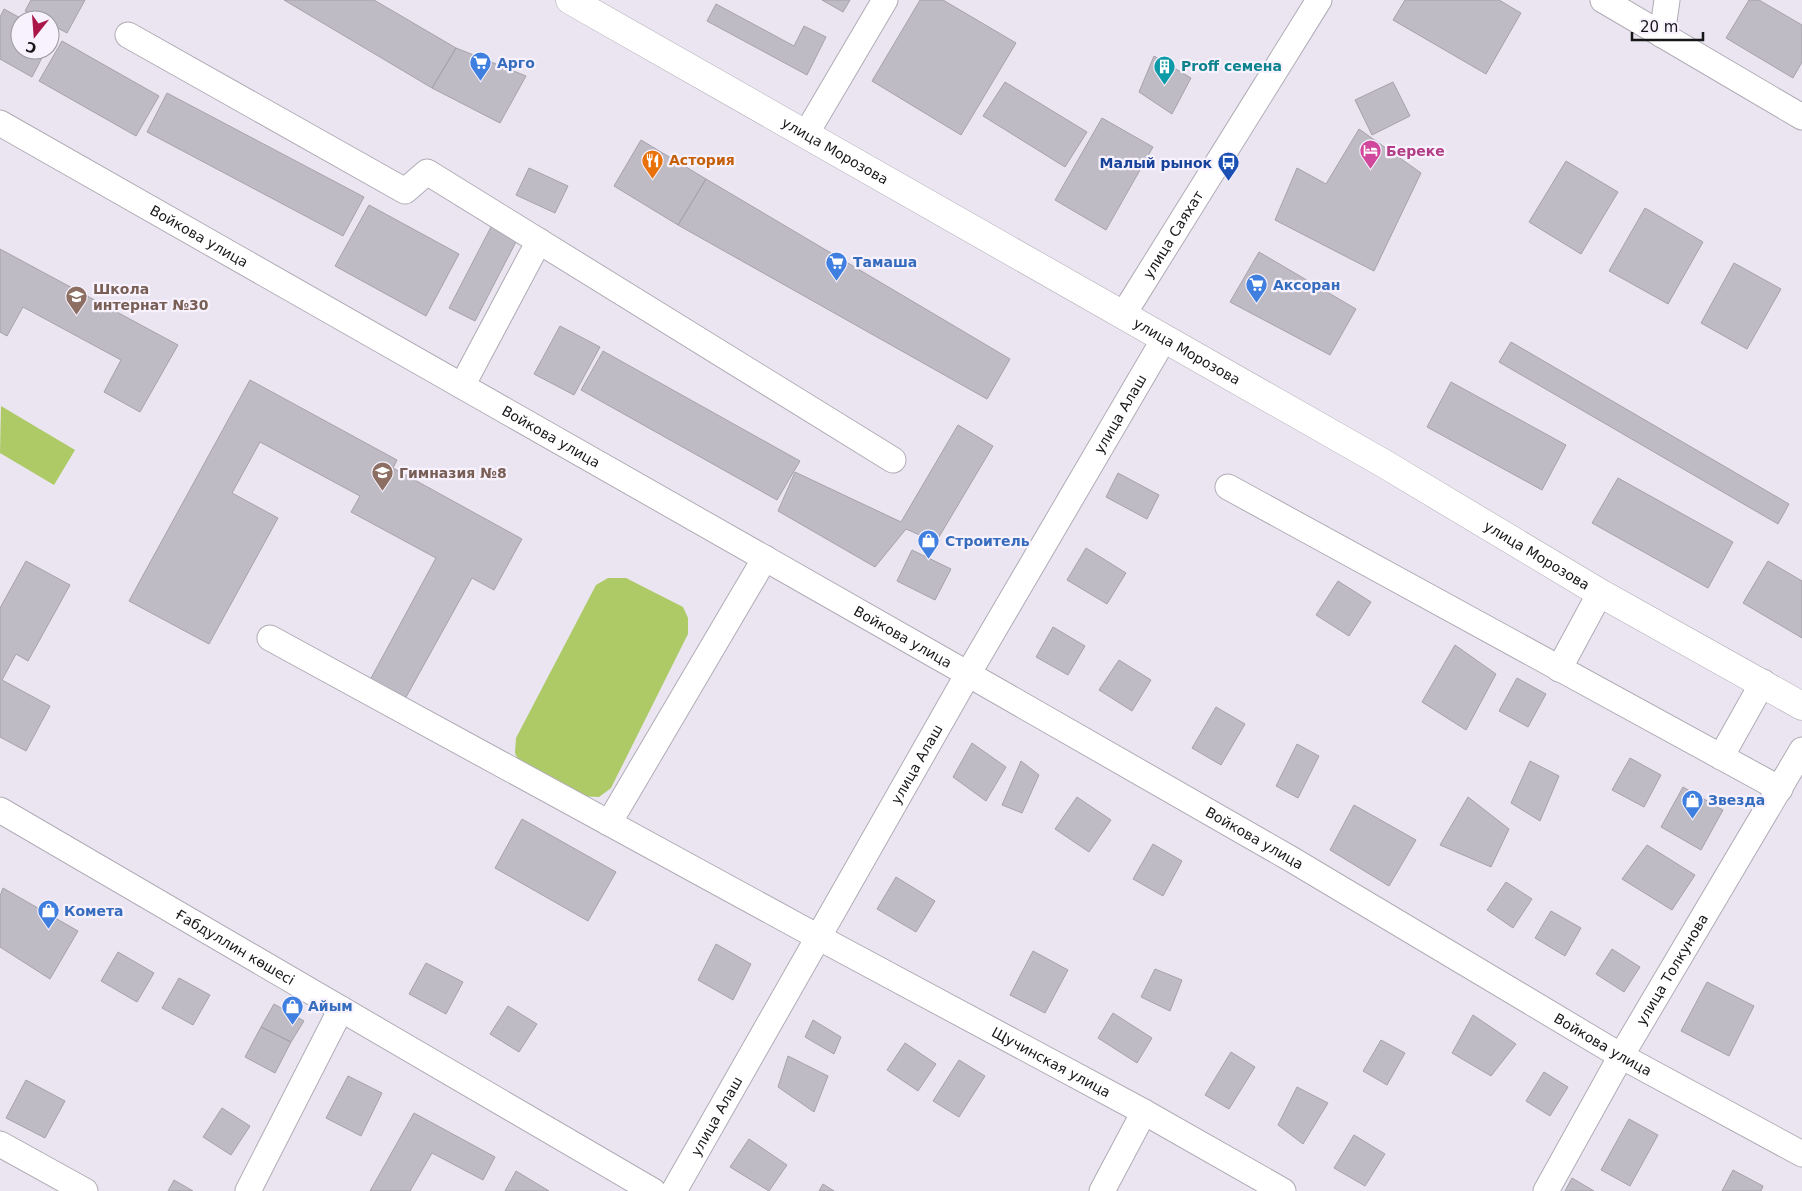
<svg xmlns="http://www.w3.org/2000/svg" width="1802" height="1191" viewBox="0 0 1802 1191" font-family="'DejaVu Sans',sans-serif">
	<style>
		.green { fill: #adca67 }
		.building { fill: #bfbbc5; stroke: #a6a2ac }
		.lines { fill: none; stroke-linecap: round; stroke-linejoin: round }
		.minor-casing { stroke: #b0acb6; stroke-width: 27 }
		.major-casing { stroke: #b0acb6; stroke-width: 29 }
		.minor { stroke: #fff; stroke-width: 25 }
		.major { stroke: #fff; stroke-width: 28 }
		.labels { text-anchor: middle; stroke-width: 4.5; stroke-linejoin: round; paint-order: stroke }
		.shop-label { font-size: 14px; font-weight: bold; fill: #366cbe; stroke: #f7f2fd; text-anchor: start }
		.culture-label { font-size: 14px; font-weight: bold; fill: #0d838f; stroke: #f7f2fd; text-anchor: start }
		.street-label { font-size: 14px; fill: #171619; stroke: #f7f2fd }
		.hotel-label { font-size: 14px; font-weight: bold; fill: #b23c85; stroke: #f7f2fd; text-anchor: start }
		.food-label { font-size: 14px; font-weight: bold; fill: #c56008; stroke: #f7f2fd; text-anchor: start }
		.transit-label { font-size: 14px; font-weight: bold; fill: #164399; stroke: #f7f2fd; text-anchor: end }
		.education-label { font-size: 14px; font-weight: bold; fill: #785e54; stroke: #f7f2fd; text-anchor: start }
	</style>
	<rect width="100%" height="100%" fill="#eae5f0"/>
	<path class="green" d="M1,406L75,450L54,485L0,453Z
		M608,578H626L683,607L688,618V634L611,788L599,797L579,796L520,764L515,753L516,738L596,585Z"/>
	<path class="building" d="M31,0H85L67,33L50,24V20H43L25,11Z
		M284,0H374L456,48L432,88Z
		M822,0H850L843,12Z
		M920,0H943L1016,43L961,135L872,81Z
		M1405,0H1499L1521,13L1486,74L1393,20Z
		M1749,0H1759L1802,25V62L1793,78L1726,38Z
		M716,4L794,46L804,26L826,37L807,75L707,21Z
		M4,9L24,20H20V50H46L32,77L0,59V17Z
		M62,41L159,96L136,136L39,81Z
		M456,48L526,76L500,123L432,88Z
		M1154,56L1191,78L1172,114L1139,92Z
		M1005,82L1087,132L1065,167L983,116Z
		M1393,82L1410,116L1372,135L1355,100Z
		M167,93L364,197L343,236L147,132Z
		M1102,118L1153,147L1106,230L1055,200Z
		M1359,129L1421,173L1374,271L1275,220L1297,168L1326,184Z
		M641,140L706,179L678,225L614,186Z
		M1566,161L1618,192L1581,254L1529,222Z
		M529,168L568,186L555,213L516,195Z
		M706,179L1010,359L987,399L678,225Z
		M369,205L459,254L426,316L335,266Z
		M1645,208L1703,242L1668,304L1609,271Z
		M492,225L518,238L475,321L449,308Z
		M0,249L178,345L140,412L104,392L121,360L23,307L7,336L0,332Z
		M1259,252L1356,309L1330,355L1230,302Z
		M1734,263L1781,289L1747,349L1701,323Z
		M560,326L600,347L574,395L534,374Z
		M1511,342L1789,504L1778,524L1499,362Z
		M603,351L800,461L777,500L581,390Z
		M250,380L397,460L393,468L522,539L494,590L472,578L405,699L370,680L436,558L351,512L360,496L260,442L232,493L278,518L209,644L129,601Z
		M1451,382L1566,445L1542,490L1427,427Z
		M958,425L993,446L936,542L906,529L875,567L778,511L795,472L901,522Z
		M1118,473L1159,495L1147,519L1106,497Z
		M1618,478L1733,542L1708,588L1592,523Z
		M1086,548L1126,573L1107,604L1067,580Z
		M912,550L951,569L935,600L897,581Z
		M26,561L70,585L28,661L16,654L2,680L50,706L26,751L0,737V608Z
		M1768,561L1802,581V638L1743,603Z
		M1338,581L1371,602L1349,636L1316,615Z
		M1053,627L1085,646L1068,675L1036,657Z
		M1455,645L1496,674L1466,730L1422,702Z
		M1119,660L1151,680L1132,711L1099,690Z
		M1517,678L1546,694L1528,727L1499,711Z
		M1216,707L1245,724L1221,765L1192,748Z
		M972,743L1006,767L986,801L953,777Z
		M1297,744L1319,756L1298,798L1276,786Z
		M1630,758L1661,775L1644,807L1612,790Z
		M1021,761L1039,775L1022,813L1002,805Z
		M1530,761L1559,776L1540,821L1511,803Z
		M1683,787L1723,810L1701,850L1661,827Z
		M1077,797L1111,820L1089,852L1055,829Z
		M1468,797L1509,829L1491,867L1440,845Z
		M1354,805L1416,840L1389,886L1330,850Z
		M522,819L616,872L588,921L495,868Z
		M1153,844L1182,861L1163,896L1133,879Z
		M1647,845L1695,875L1672,910L1622,879Z
		M896,877L935,901L916,932L877,909Z
		M1506,882L1532,899L1513,928L1487,910Z
		M3,888L78,931L50,979L0,947V896Z
		M1551,911L1581,928L1565,956L1535,938Z
		M716,944L751,964L733,1000L698,980Z
		M1612,949L1640,967L1624,992L1596,974Z
		M1033,951L1068,970L1045,1013L1010,995Z
		M118,952L154,973L137,1002L101,981Z
		M426,963L463,982L446,1014L409,994Z
		M1155,969L1182,980L1170,1011L1141,997Z
		M179,978L210,995L193,1025L162,1008Z
		M1707,982L1754,1006L1729,1056L1681,1031Z
		M274,1004L304,1021L291,1042L261,1027Z
		M508,1006L537,1024L519,1052L490,1034Z
		M1113,1013L1152,1038L1137,1063L1098,1038Z
		M1473,1015L1516,1044L1491,1076L1452,1053Z
		M813,1020L841,1037L834,1054L805,1037Z
		M261,1027L291,1042L275,1073L245,1057Z
		M1381,1040L1405,1053L1387,1085L1363,1071Z
		M905,1043L936,1064L918,1091L887,1070Z
		M1231,1052L1255,1067L1229,1109L1205,1095Z
		M788,1056L828,1076L814,1112L778,1087Z
		M959,1060L985,1076L959,1117L933,1101Z
		M1544,1072L1568,1087L1550,1116L1526,1101Z
		M348,1076L382,1093L361,1136L326,1118Z
		M26,1080L65,1101L45,1138L6,1118Z
		M1297,1087L1328,1103L1303,1144L1278,1125Z
		M222,1108L250,1126L231,1155L203,1137Z
		M414,1113L495,1157L483,1180L432,1153L410,1191H370Z
		M1629,1119L1658,1135L1630,1186L1601,1170Z
		M1354,1135L1385,1154L1365,1186L1334,1168Z
		M749,1139L787,1165L769,1191L730,1167Z
		M1733,1170L1763,1186L1761,1191H1722Z
		M516,1171L549,1191H505Z
		M1572,1178L1594,1191H1565Z
		M174,1180L193,1191H168Z
		M823,1184L834,1191H819Z"/>
	<g class="lines">
		<defs>
			<g id="minor">
				<path d="M1603,0L1802,117"/>
				<path d="M128,35L405,191L427,172L893,460"/>
				<path d="M1662,35L1667,0"/>
				<path id="s1" d="M0,123L968,674L1291,859L1621,1056L1802,1154"/>
				<path d="M806,134L885,0"/>
				<path id="s2" d="M1123,315L1319,0"/>
				<path d="M462,386L539,241"/>
				<path d="M1228,487L1780,789"/>
				<path id="s3" d="M270,638L818,937L1144,1112L1283,1191"/>
				<path d="M1559,669L1600,593"/>
				<path d="M1721,757L1763,682"/>
				<path id="s4" d="M0,810L653,1191"/>
				<path d="M609,823L765,558"/>
				<path d="M0,1144L85,1191"/>
				<path d="M248,1191L341,1009"/>
				<path id="s5" d="M674,1191L968,674L1164,339"/>
				<path d="M1102,1191L1144,1112"/>
				<path id="s6" d="M1546,1191L1621,1056L1802,750"/>
			</g>
			<g id="major">
				<path id="s7" d="M570,0L1383,463L1600,593L1802,706"/>
			</g>
		</defs>
		<use href="#minor" class="minor-casing"/>
		<use href="#major" class="major-casing"/>
		<use href="#minor" class="minor"/>
		<use href="#major" class="major"/>
	</g>
	<defs>
		<symbol id="supermarket-pin" viewBox="-11 -11 22 30"><path d="M0 17L-7.5 6A9.5 9.5 0 1 1 7.5 6Z" fill="#3f7fe0" stroke="#f7f2fd"/><path d="M-6-5.5h2.5l.6 2H6L4.5 2H-2.5L-4.4-4H-6ZM-1.5 3.2a1.3 1.3 0 1 0 .1 0ZM3 3.2a1.3 1.3 0 1 0 .1 0Z" fill="#fff"/></symbol>
		<symbol id="building-pin" viewBox="-11 -11 22 30"><path d="M0 17L-7.5 6A9.5 9.5 0 1 1 7.5 6Z" fill="#0f9aa8" stroke="#f7f2fd"/><path d="M-4-6H4V6H1V3H-1V6H-4ZM-2.5-4.3h1.7v1.8h-1.7ZM.8-4.3h1.7v1.8H.8ZM-2.5-1h1.7V.8h-1.7ZM.8-1h1.7V.8H.8Z" fill="#fff"/></symbol>
		<symbol id="hotel-pin" viewBox="-11 -11 22 30"><path d="M0 17L-7.5 6A9.5 9.5 0 1 1 7.5 6Z" fill="#d1479c" stroke="#f7f2fd"/><path d="M-6-4.5h1.5V1H6V5H4.5V3h-9V5H-6ZM-4 0a1.8 1.8 0 1 1 3.6 0ZM.5 0V-2.5h3Q6-2.5 6 0Z" fill="#fff"/></symbol>
		<symbol id="restaurant-pin" viewBox="-11 -11 22 30"><path d="M0 17L-7.5 6A9.5 9.5 0 1 1 7.5 6Z" fill="#e8710a" stroke="#f7f2fd"/><path d="M-5-6h1v4h1v-4h1v4h1v-4h1v5L-1.5 .5V6h-2V.5L-5-1ZM5-6V6H3V1.5H1.5Q1.5-4 5-6Z" fill="#fff"/></symbol>
		<symbol id="bus-pin" viewBox="-11 -11 22 30"><path d="M0 17L-7.5 6A9.5 9.5 0 1 1 7.5 6Z" fill="#1a4fb4" stroke="#f7f2fd"/><path d="M-5-6H5V4H4V6H2V4H-2V6H-4V4H-5ZM-3.5-4V0h7V-4ZM-3.5 1.2v1.5H-2V1.2ZM2 1.2v1.5H3.5V1.2Z" fill="#fff"/></symbol>
		<symbol id="school-pin" viewBox="-11 -11 22 30"><path d="M0 17L-7.5 6A9.5 9.5 0 1 1 7.5 6Z" fill="#8d6e63" stroke="#f7f2fd"/><path d="M0-5L7-2L0 1L-7-2ZM-4 1L0 2.5L4 1V4Q0 6-4 4Z" fill="#fff"/></symbol>
		<symbol id="shop-pin" viewBox="-11 -11 22 30"><path d="M0 17L-7.5 6A9.5 9.5 0 1 1 7.5 6Z" fill="#3f7fe0" stroke="#f7f2fd"/><path d="M-5-2.5h2.3a2.7 3.5 0 0 1 5.4 0H5L5.5 6h-11ZM-1.5-2.5h3a1.5 2.3 0 0 0-3 0Z" fill="#fff"/></symbol>
	</defs>
	<g fill-rule="evenodd">
		<use href="#supermarket-pin" x="468" y="50" width="25" height="34"/>
		<use href="#building-pin" x="1152" y="54" width="25" height="34"/>
		<use href="#hotel-pin" x="1358" y="138" width="25" height="34"/>
		<use href="#restaurant-pin" x="640" y="148" width="25" height="34"/>
		<use href="#bus-pin" x="1216" y="150" width="25" height="34"/>
		<use href="#supermarket-pin" x="824" y="250" width="25" height="34"/>
		<use href="#supermarket-pin" x="1244" y="272" width="25" height="34"/>
		<use href="#school-pin" x="64" y="284" width="25" height="34"/>
		<use href="#school-pin" x="370" y="460" width="25" height="34"/>
		<use href="#shop-pin" x="916" y="528" width="25" height="34"/>
		<use href="#shop-pin" x="1680" y="788" width="25" height="34"/>
		<use href="#shop-pin" x="36" y="898" width="25" height="34"/>
		<use href="#shop-pin" x="280" y="994" width="25" height="34"/>
	</g>
	<g class="labels">
		<g class="shop-label">
			<text x="497" y="68">Арго</text>
			<text x="853" y="267">Тамаша</text>
			<text x="1273" y="290">Аксоран</text>
			<text x="945" y="546">Строитель</text>
			<text x="1708" y="805">Звезда</text>
			<text x="64" y="916">Комета</text>
			<text x="308" y="1011">Айым</text>
		</g>
		<g class="culture-label">
			<text x="1181" y="71">Proff семена</text>
		</g>
		<g class="street-label">
			<text dy="5" stroke="none"><textPath href="#s7" startOffset="305">улица Морозова</textPath></text>
			<text dy="5" stroke="none"><textPath href="#s2" startOffset="95">улица Саяхат</textPath></text>
			<text dy="5" stroke="none"><textPath href="#s1" startOffset="229">Войкова улица</textPath></text>
			<text dy="5" stroke="none"><textPath href="#s7" startOffset="710">улица Морозова</textPath></text>
			<text dy="5" stroke="none"><textPath href="#s5" startOffset="896">улица Алаш</textPath></text>
			<text dy="5" stroke="none"><textPath href="#s1" startOffset="634">Войкова улица</textPath></text>
			<text dy="5" stroke="none"><textPath href="#s7" startOffset="1115">улица Морозова</textPath></text>
			<text dy="5" stroke="none"><textPath href="#s1" startOffset="1039">Войкова улица</textPath></text>
			<text dy="5" stroke="none"><textPath href="#s5" startOffset="491">улица Алаш</textPath></text>
			<text dy="5" stroke="none"><textPath href="#s1" startOffset="1444">Войкова улица</textPath></text>
			<text dy="5" stroke="none"><textPath href="#s4" startOffset="272">Ғабдуллин көшесі</textPath></text>
			<text dy="5" stroke="none"><textPath href="#s6" startOffset="255">улица Толкунова</textPath></text>
			<text dy="5" stroke="none"><textPath href="#s1" startOffset="1849">Войкова улица</textPath></text>
			<text dy="5" stroke="none"><textPath href="#s3" startOffset="889">Щучинская улица</textPath></text>
			<text dy="5" stroke="none"><textPath href="#s5" startOffset="86">улица Алаш</textPath></text>
		</g>
		<g class="hotel-label">
			<text x="1386" y="156">Береке</text>
		</g>
		<g class="food-label">
			<text x="669" y="165">Астория</text>
		</g>
		<g class="transit-label">
			<text x="1212" y="168">Малый рынок</text>
		</g>
		<g class="education-label">
			<text x="93" y="294">Школа<tspan x="93" dy="16">интернат №30</tspan></text>
			<text x="399" y="478">Гимназия №8</text>
		</g>
	</g>
	<g transform="translate(35 35) rotate(197)"><circle r="24" fill="#f7f2fd" stroke="#9d9aa2"/>
	<path d="M0-4L9 19L0 12L-9 19Z" fill="#aa1648"/>
	<text y="-8" font-size="14" font-weight="bold" text-anchor="middle" fill="#171619">С</text>
	</g>
	<path d="M1632 32v8h71v-8" fill="none" stroke="#171619" stroke-width="2.5"/>
	<text x="1640" y="32" font-size="15" fill="#171619" stroke="#f7f2fd" stroke-width="4" paint-order="stroke">20 m</text>
</svg>
